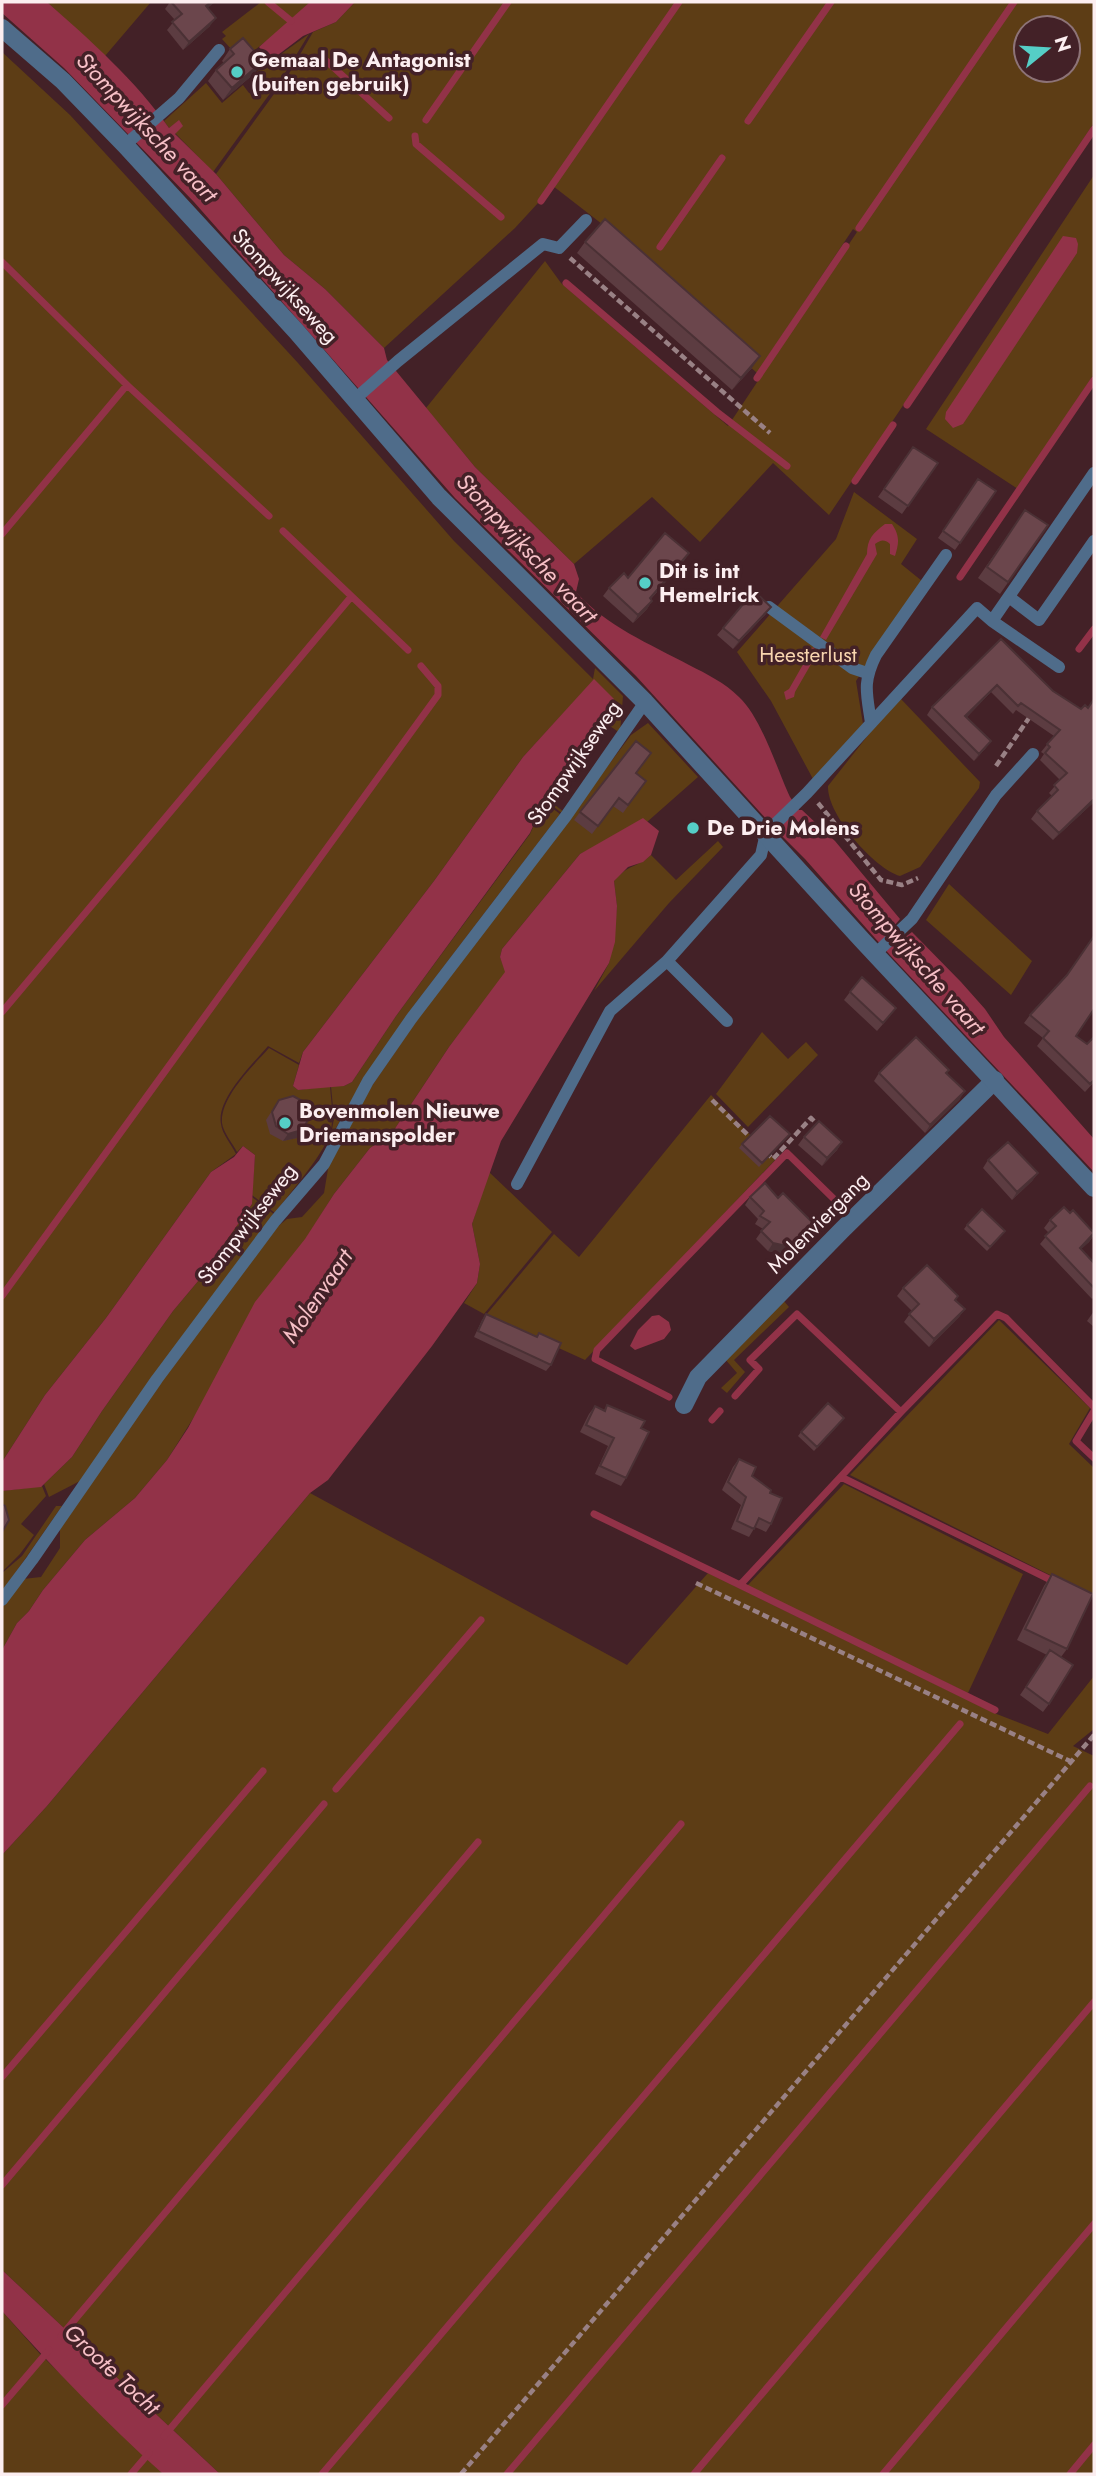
<svg xmlns="http://www.w3.org/2000/svg" width="1096" height="2476" viewBox="0 0 1096 2476" font-family="Jost,sans-serif">
	<style>
		.green { fill: #5d3d15; fill-rule: evenodd }
		.water { fill: #923248 }
		.lines { fill: none; stroke-linecap: round; stroke-linejoin: round }
		.stream { stroke: #923248; stroke-width: 7 }
		.path { stroke: #998185; stroke-width: 4.5; stroke-dasharray: 7 3.5; stroke-linecap: butt }
		.service { stroke: #4f6c8a; stroke-width: 12 }
		.minor { stroke: #4f6c8a; stroke-width: 18 }
		.tertiary { stroke: #4f6c8a; stroke-width: 18 }
		.wall { fill: #5c3c41 }
		.shaded-wall { fill: #4b3135 }
		.building { fill: #6b464c; stroke: #4b3135; stroke-width: 2 }
		.poi-dot { fill: #55cec6; stroke: #432127; stroke-width: 2.5 }
		.labels { text-anchor: middle; stroke-width: 7; stroke-linejoin: round; paint-order: stroke }
		.poi-label { font-size: 21px; font-weight: bold; fill: #fceef0; stroke: #432127; text-anchor: start }
		.street-label { font-size: 21px; fill: #fceef0; stroke: #432127 }
		.park-label { font-size: 21px; fill: #f8d5af; stroke: #432127 }
		.water-label { font-size: 23px; font-style: italic; fill: #f7c0c7; stroke: #432127 }
	</style>
	<rect width="100%" height="100%" fill="#432127"/>
	<path class="green" d="M47,2H151L105,56Z
		M261,2H266L290,22L245,58L232,50L222,39L226,36L222,32Z
		M272,2H310L293,19Z
		M355,2H679L538,203L515,228L384,348L325,289L284,255L216,174L290,72L313,32L336,22Z
		M681,2H1094V123L829,515L773,463L700,542L652,497L574,564L475,467L426,408L545,261L561,283L728,426L857,232L853,229L757,373L598,230L602,224L553,186ZM1026,28H1068V70H1026Z
		M309,34L287,70L213,172L175,133L179,121L169,128L164,121L206,83L222,103L243,85L249,93L258,96L265,90L261,78L256,72Z
		M2,52L70,115L298,363L454,541L593,679L595,668L623,696L620,733L607,724L551,802L564,812L563,814L545,800L562,771L594,680L523,757L434,881L303,1052L299,1063L268,1046C253,1064 216,1099 221,1124C222,1134 232,1145 236,1154L211,1172L106,1318L45,1395L2,1462Z
		M1094,175V374L1018,489L926,429Z
		M854,492L917,539L901,564L922,581L856,681L863,724L813,779L771,701L737,652L836,539Z
		M901,699L980,782L979,788L920,867L900,876C874,868 827,815 828,786L888,710Z
		M648,723L698,777L647,822L580,854L502,949L500,957L506,972L449,1047L392,1133L370,1148L334,1194L167,1460L135,1498L85,1540L43,1590L29,1611L17,1623L2,1650V1607L23,1579L41,1577L60,1548V1526L164,1375L277,1227L287,1219L302,1217L324,1193L329,1163L367,1093L417,1020L631,735Z
		M544,802L560,814L415,1004L370,1070L323,1150L331,1136L334,1118L331,1086H344L352,1082L396,1016L530,834Z
		M718,841L723,847L669,903L594,991L609,963L617,907L614,881C628,864 637,868 651,855L676,880Z
		M949,884L1032,961L1011,995L926,920Z
		M762,1032L788,1059L806,1042L818,1055L748,1127L716,1094Z
		M269,1048L299,1065L293,1086L298,1090L330,1086C331,1102 335,1120 329,1136C322,1156 289,1194 275,1213L252,1195L255,1155L243,1146L237,1152C233,1144 223,1132 222,1123C220,1097 253,1066 269,1048Z
		M711,1095L775,1160L585,1360L486,1315L554,1234L579,1257Z
		M489,1172L552,1232L484,1314L464,1303L477,1283L480,1264L472,1224Z
		M252,1197L275,1215L80,1481L49,1497L44,1484L72,1457L102,1411L173,1311L199,1280L252,1204Z
		M783,1300L789,1307L734,1360L745,1372L727,1393L721,1388L737,1373L725,1359Z
		M999,1320L1090,1408L1069,1444L1094,1468V1597L850,1475Z
		M844,1484L1023,1574L968,1693L746,1587Z
		M42,1486L46,1496L21,1524L34,1535L20,1554L2,1572V1491Z
		M310,1493L627,1665L708,1573L994,1713L1048,1734L1094,1676V1729L1073,1746L1094,1756V2474H220L2,2270V1855L47,1806Z
		M56,1506H62L2,1592V1573L22,1556Z
		M2,2311L40,2354L163,2474H2Z"/>
	<path class="water" d="M2,2H47C90,40 136,81 169,128L179,120L183,126L175,134L216,174L284,255L325,289L384,348L387,360L475,467L574,564L579,579L576,592C606,626 650,644 689,665C707,674 725,683 739,697C761,717 777,769 790,797L799,810H802L835,841L900,919L894,926L904,938L912,932L961,982L985,1009L1004,1037L1094,1139V1172L890,955L805,859L780,834L636,676L455,498L194,202L64,68L2,13Z
		M310,2H355L336,22L303,36L270,61L259,47Z
		M1063,236L1076,238L1078,244L1077,253L963,424L953,428L945,419L946,412Z
		M885,524H892C900,536 899,543 895,556L890,554V544C884,539 881,540 875,544L877,554L826,640L820,637L867,554C867,539 873,533 885,524Z
		M813,647L818,652L795,692L794,697L786,700L784,692L789,689Z
		M594,679L614,699L545,800L530,833L396,1016L352,1082L344,1086L298,1090L293,1086L303,1052L434,881L523,757Z
		M643,818L659,831L651,855L643,862L628,867L614,881L617,906L615,942L609,963L501,1141L472,1224L480,1264L477,1283L432,1346L328,1480L310,1493L47,1806L2,1855V1650L17,1623L29,1611L43,1590L85,1540L135,1498L167,1460L188,1428L255,1302L305,1239L334,1194L370,1148L392,1133L449,1047L505,972L500,957L502,949L580,854Z
		M243,1146L255,1155L252,1204L199,1280L173,1311L102,1411L72,1457L41,1487L2,1491V1462L45,1395L106,1318L211,1172L234,1157Z
		M659,1315L669,1322L671,1330L664,1339L635,1350L630,1346L638,1330L652,1316Z
		M2,2270L220,2474H163C106,2423 53,2368 2,2311Z"/>
	<g class="lines">
		<path class="stream" d="M268,2L291,21
			M321,56L389,118
			M426,120L508,2
			M748,121L831,2
			M415,136L416,144L501,217
			M541,201L679,2
			M859,228L1014,2
			M660,247L722,158
			M2,262L127,385L269,516
			M566,283L717,412L787,466
			M757,378L846,246
			M907,405L1094,129
			M855,481L893,425
			M283,531L408,650
			M2,534L127,385
			M960,577L1094,380
			M1079,649L1094,629
			M2,1012L351,597
			M2,1296L438,695V686L421,666
			M735,1396L759,1369L750,1360L797,1314L901,1412
			M669,1397L595,1359L597,1350L787,1153L837,1202L845,1204
			M1094,1411L1076,1441L1094,1458
			M712,1420L720,1411
			M841,1477L1055,1582
			M594,1514L740,1585L901,1412L997,1314L1006,1318L1094,1407
			M740,1585L995,1710
			M336,1789L481,1620
			M2,2077L263,1771
			M2,2185L324,1804
			M61,2336L478,1842
			M2,2405L49,2350
			M164,2436L681,1824
			M131,2474L149,2453
			M322,2474L960,1724
			M507,2474L1090,1786
			M694,2474L1094,2002
			M883,2474L1094,2224
			M1070,2474L1094,2445"/>
		<path class="path" d="M570,258L770,433
			M996,766L1031,715
			M818,803L881,880L902,885L918,878
			M712,1100L752,1139
			M766,1152L773,1159L811,1118L820,1127
			M696,1583L1070,1761
			M461,2474L1094,1735"/>
		<path class="service" d="M125,145L179,98L219,50
			M355,399L398,361L543,244L559,248L586,220
			M1009,597L1039,620L1094,541
			M769,607L852,668L867,673
			M992,621L1094,473
			M871,723C867,694 862,683 876,655L946,555
			M875,954L912,919L996,795L1033,754
			M667,961L727,1021
			M517,1184L610,1011L667,961L761,855L766,833L807,793L977,608L992,621L1059,667
			M2,1600L32,1560L157,1379L275,1221L324,1164L368,1081L411,1019L566,816L645,702"/>
		<path class="minor" d="M684,1405L698,1377L843,1229L995,1080"/>
		<path class="tertiary" d="M2,28L63,81L125,145L296,331L439,497L645,702L862,940L1094,1188"/>
	</g>
	<path class="wall" d="M170,2H215L207,8L210,26L183,50L167,30L175,20L165,9Z
		M230,49L255,73L223,100L208,81L216,70L224,63L222,61Z
		M585,242L752,368L732,390L577,253Z
		M913,447L938,463L902,514L878,497Z
		M978,479L996,491L955,550L938,538Z
		M1025,510L1048,525L1000,594L978,578Z
		M684,561L651,599L652,601L647,609L633,623L603,596L609,588L628,578Z
		M771,607L765,615L733,649L717,635L723,628Z
		M1001,639L1053,691L1081,709L1088,708L1094,699V802L1053,840L1031,819L1037,811L1052,796L1049,793L1060,780L1040,760L1044,754L1041,752L1054,736L1016,710L1013,714L991,692L967,717L991,741L985,749L974,761L927,715L932,707Z
		M636,774L646,781L623,813L613,806L592,834L574,820L580,812Z
		M850,992L890,1016L877,1031L844,1000Z
		M1030,1015L1076,1036L1087,1044L1094,1037V1082L1085,1092L1037,1046L1043,1038L1024,1023Z
		M879,1073H947L960,1099L925,1133L874,1081Z
		M279,1100L302,1130L297,1138L283,1141L270,1134L266,1120Z
		M804,1137L842,1142L837,1150L822,1166L798,1145Z
		M787,1138L759,1167L739,1148L742,1144Z
		M988,1160L1038,1173L1032,1181L1012,1200L983,1168Z
		M750,1197L778,1198L815,1225L809,1233L786,1255L768,1251L756,1239L763,1229L755,1224L758,1219L745,1205Z
		M1050,1220L1094,1235L1089,1242L1081,1249L1094,1263V1297L1092,1299L1040,1244L1049,1233L1044,1228Z
		M967,1225L1002,1235L987,1251L964,1229Z
		M903,1288L956,1300L965,1309L959,1317L929,1347L904,1322L912,1311L897,1296Z
		M1094,1311V1327L1087,1321Z
		M486,1314L536,1336L539,1333L551,1365L546,1371L474,1337L482,1320Z
		M607,1405L641,1428L626,1478L621,1486L595,1474L608,1446L580,1432L589,1414L595,1406L604,1410Z
		M841,1422L814,1451L798,1436L801,1432Z
		M739,1459L752,1476L770,1493L771,1524L766,1532L755,1527L749,1537L731,1529L741,1505L722,1490L733,1467Z
		M1052,1574L1067,1649L1061,1657L1049,1704L1043,1712L1020,1695L1047,1655L1017,1640L1044,1586Z"/>
	<path class="shaded-wall" d="M211,2H215L200,14L206,6Z
		M216,18L210,26L183,50L189,42Z
		M263,61L255,73L223,100L232,88Z
		M760,356L752,368L732,390L741,378Z
		M689,553L684,561L644,606L650,598Z
		M652,601L647,609L633,623L638,615Z
		M771,607L765,615L733,649L739,641Z
		M997,685L991,692L960,724L965,716Z
		M991,741L985,749L974,761L979,754Z
		M1094,799V802L1053,840L1059,833Z
		M965,1091L960,1099L925,1133L930,1125Z
		M302,1130L297,1138L283,1141L288,1134Z
		M842,1142L837,1150L822,1166L827,1158Z
		M1038,1173L1032,1181L1012,1200L1017,1192Z
		M815,1225L809,1233L786,1255L768,1251L773,1243Z
		M1094,1234L1089,1242L1074,1256L1080,1248Z
		M965,1309L959,1317L929,1347L934,1339Z"/>
	<path class="building" d="M171,2H211L206,6L216,18L189,42L172,22L182,14Z
		M243,38L263,61L232,88L216,70L234,54L230,49Z
		M605,219L760,356L741,378L585,242Z
		M913,447L938,463L908,506L884,489Z
		M978,479L996,491L960,543L943,531Z
		M1025,510L1048,525L1008,582L987,567Z
		M665,533L689,553L650,598L652,601L638,615L609,588L624,573L628,578Z
		M754,591L771,607L739,641L723,628Z
		M1001,639L1053,691L1081,709L1085,705L1088,708L1094,699V799L1059,833L1037,811L1058,790L1054,785L1067,773L1045,753L1050,747L1047,744L1060,730L1021,703L1018,706L997,685L965,716L991,741L979,754L932,707Z
		M636,741L651,753L636,773L646,781L628,805L619,798L598,826L580,812Z
		M1094,936V1009L1076,1036L1087,1044L1094,1037V1080L1090,1084L1043,1038L1049,1031L1030,1015L1067,975Z
		M862,977L896,1008L883,1023L850,992Z
		M916,1037L949,1070L946,1073L965,1091L930,1125L879,1073Z
		M293,1096L306,1103L310,1117L302,1130L288,1134L276,1126L272,1112L279,1100Z
		M770,1116L790,1134L762,1163L742,1144Z
		M819,1121L842,1142L827,1158L804,1137Z
		M1008,1142L1038,1173L1017,1192L988,1160Z
		M765,1183L778,1198L783,1193L815,1225L791,1247L773,1243L761,1231L770,1222L760,1216L764,1211L750,1197Z
		M1064,1207L1070,1213L1073,1210L1094,1233L1080,1248L1094,1263V1288L1045,1236L1056,1226L1050,1220Z
		M982,1209L1005,1231L990,1247L967,1225Z
		M927,1265L958,1296L955,1300L965,1309L934,1339L909,1314L919,1304L903,1288Z
		M486,1314L537,1337L539,1333L561,1343L551,1365L478,1331Z
		M828,1403L844,1418L817,1447L801,1432Z
		M607,1405L645,1421L641,1428L649,1432L626,1478L600,1466L614,1438L586,1425L595,1406L605,1411Z
		M739,1459L756,1467L752,1476L771,1490L770,1493L782,1498L771,1524L759,1518L754,1529L737,1521L746,1497L728,1482Z
		M2,1504L5,1506L9,1520L2,1532Z
		M1052,1574L1093,1594L1067,1649L1025,1629Z
		M1050,1650L1073,1665L1049,1704L1026,1687Z"/>
	<g class="poi-dot">
		<circle cx="237" cy="72" r="7"/>
		<circle cx="645" cy="583" r="7"/>
		<circle cx="693" cy="828" r="7"/>
		<circle cx="285" cy="1123" r="7"/>
	</g>
	<g class="labels">
		<g class="poi-label">
			<text x="251" y="67">Gemaal De Antagonist<tspan x="251" dy="24">(buiten gebruik)</tspan></text>
			<text x="659" y="578">Dit is int<tspan x="659" dy="24">Hemelrick</tspan></text>
			<text x="707" y="835">De Drie Molens</text>
			<text x="299" y="1118">Bovenmolen Nieuwe<tspan x="299" dy="24">Driemanspolder</tspan></text>
		</g>
		<g class="street-label">
			<text transform="translate(285 286) rotate(48)" y="7">Stompwijkseweg</text>
			<text transform="translate(574 763) rotate(-55)" y="7">Stompwijkseweg</text>
			<text transform="translate(818 1223) rotate(-45)" y="7">Molenviergang</text>
			<text transform="translate(247 1224) rotate(-52)" y="7">Stompwijkseweg</text>
		</g>
		<g class="park-label">
			<text x="808" y="662">Heesterlust</text>
		</g>
		<g class="water-label">
			<text transform="translate(147 127) rotate(47)" y="8">Stompwijksche vaart</text>
			<text transform="translate(527 548) rotate(47)" y="8">Stompwijksche vaart</text>
			<text transform="translate(917 958) rotate(49)" y="8">Stompwijksche vaart</text>
			<text transform="translate(317 1296) rotate(-56)" y="8">Molenvaart</text>
			<text transform="translate(112 2369) rotate(43)" y="8">Groote Tocht</text>
		</g>
	</g>
	<rect width="1096" height="2476" fill="none" stroke="#fceef0" stroke-width="7"/>
	<g transform="translate(1047 49) rotate(72)"><circle r="33" fill="#432127" stroke="#8d7377" stroke-width="2"/>
	<path d="M0-5L12 26L0 18L-12 26Z" fill="#55cec6"/>
	<text y="-10" font-size="19" font-weight="bold" text-anchor="middle" fill="#fceef0">N</text>
	</g>
</svg>
